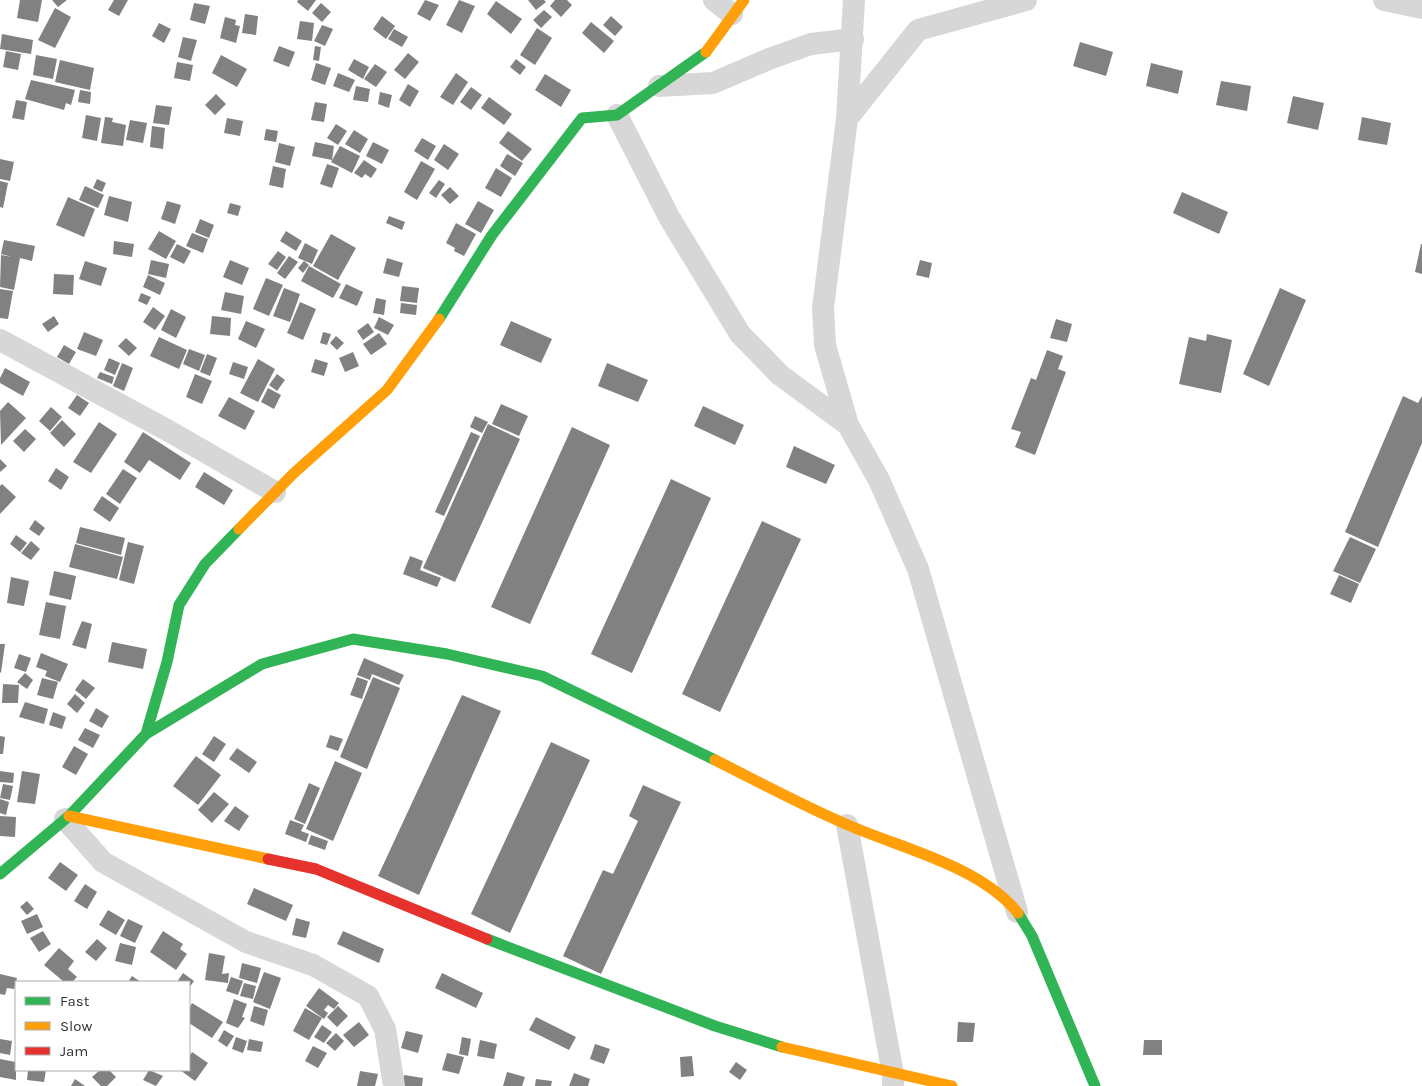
<svg xmlns="http://www.w3.org/2000/svg" width="1422" height="1086" viewBox="0 0 1422 1086" font-family="Karla,sans-serif">
	<style>
		.building { fill: #818181 }
		.lines { fill: none; stroke-linecap: round; stroke-linejoin: round }
		.street { stroke: #d7d7d7; stroke-width: 22 }
		.fast { stroke: #30b455; stroke-width: 11 }
		.slow { stroke: #ff9f0a; stroke-width: 11 }
		.jam { stroke: #e5322d; stroke-width: 11 }
	</style>
	<rect width="100%" height="100%" fill="#fff"/>
	<path class="building" d="M20,0H42L38,22L17,18Z
		M52,0H67L58,7Z
		M114,0H128L119,16L108,10Z
		M298,0H316L308,11L297,2Z
		M425,0L439,5L430,21L417,14Z
		M459,0L475,6L462,33L446,25Z
		M528,0H544L546,2L536,10Z
		M555,0H567L572,5L561,17L550,6Z
		M496,1L522,19L511,34L487,14Z
		M194,3L210,6L205,24L190,20Z
		M321,3L331,12L322,22L312,13Z
		M55,8L71,17L55,48L38,40Z
		M544,10L552,17L541,28L533,20Z
		M245,14L258,16L256,35L242,33Z
		M382,16L395,26L386,39L373,29Z
		M611,16L623,27L615,36L603,25Z
		M225,17L236,20L235,25L240,26L236,43L220,38Z
		M300,21L314,23L312,41L297,39Z
		M591,22L614,41L604,53L582,33Z
		M159,23L171,29L164,43L152,36Z
		M322,25L333,29L325,46L314,41Z
		M537,28L552,38L535,65L520,55Z
		M394,29L408,37L402,47L388,39Z
		M2,34L33,40L31,54L0,49Z
		M183,37L197,40L191,61L178,57Z
		M1080,42L1113,52L1106,76L1073,66Z
		M279,46L295,52L289,67L273,61Z
		M315,46L321,47L319,61L313,60Z
		M6,51L21,54L18,70L3,67Z
		M408,53L419,62L405,79L394,70Z
		M36,55L57,59L53,79L33,75Z
		M221,55L247,69L237,87L212,73Z
		M354,59L369,67L363,79L348,70Z
		M516,59L526,67L520,75L510,67Z
		M60,60L94,68L90,90L55,82Z
		M177,62L193,65L190,81L174,78Z
		M316,63L331,68L325,85L311,80Z
		M1151,63L1183,71L1178,94L1146,86Z
		M375,64L387,72L376,87L364,79Z
		M338,73L355,80L349,92L333,86Z
		M456,73L468,82L453,105L440,97Z
		M545,74L571,90L561,107L535,90Z
		M31,80L75,90L71,105L66,103L64,110L25,99Z
		M1221,81L1251,86L1247,111L1216,105Z
		M408,84L419,91L410,107L399,100Z
		M356,86L370,89L368,102L353,100Z
		M471,87L482,95L471,110L460,102Z
		M80,90L91,92L90,104L78,102Z
		M380,92L392,95L389,108L378,104Z
		M216,94L226,104L215,115L205,105Z
		M1293,96L1324,103L1318,130L1287,123Z
		M489,97L512,114L504,125L481,108Z
		M16,100L27,102L24,120L12,118Z
		M315,102L327,104L324,122L311,120Z
		M156,105L172,107L169,125L153,123Z
		M86,115L101,118L97,141L82,138Z
		M105,117L113,118L112,122L126,125L123,146L101,143Z
		M1362,117L1391,123L1387,145L1358,140Z
		M227,118L243,121L240,136L224,133Z
		M130,120L147,123L143,143L126,140Z
		M336,124L347,131L338,145L327,138Z
		M152,126L165,128L163,149L150,147Z
		M266,129L278,131L276,142L264,140Z
		M354,130L368,139L360,153L345,144Z
		M508,131L532,149L522,161L499,143Z
		M422,138L436,146L428,160L414,151Z
		M315,142L334,146L332,160L312,156Z
		M373,142L389,150L382,164L366,156Z
		M279,143L295,147L290,166L275,162Z
		M444,144L459,154L448,170L434,160Z
		M340,146L360,156L352,173L331,162Z
		M507,154L523,163L515,176L500,166Z
		M0,159L14,162L10,181L0,179Z
		M364,160L377,169L371,178L365,174L362,178L354,173Z
		M421,161L435,169L417,200L404,192Z
		M327,164L339,168L332,188L320,184Z
		M273,166L286,169L283,188L269,185Z
		M496,168L512,178L501,197L485,188Z
		M97,179L106,183L102,192L93,188Z
		M439,180L445,184L436,198L429,193Z
		M0,181L8,183L3,208L0,207Z
		M85,186L104,195L98,208L79,200Z
		M450,187L459,196L450,204L441,195Z
		M1182,192L1228,212L1219,234L1173,213Z
		M109,196L132,202L128,222L104,215Z
		M68,197L95,209L84,237L56,225Z
		M167,201L181,205L175,224L161,219Z
		M478,201L494,210L481,233L465,224Z
		M230,203L241,206L238,216L227,213Z
		M389,216L405,222L402,230L386,223Z
		M200,219L214,225L209,238L195,232Z
		M456,223L476,234L464,256L454,251L455,248L446,243Z
		M159,231L176,241L166,259L148,249Z
		M286,231L302,241L296,251L280,241Z
		M192,233L208,239L203,253L186,246Z
		M331,234L356,248L338,280L313,266Z
		M4,240L35,246L32,261L20,258L14,290L0,287L1,255L12,257L1,254Z
		M114,241L134,244L132,257L113,254Z
		M305,243L318,250L312,264L298,258Z
		M177,244L191,251L184,264L170,257Z
		M1421,244H1422V274L1415,272Z
		M278,251L286,257L277,270L268,264Z
		M289,256L298,262L285,279L277,273Z
		M387,258L403,263L399,277L383,273Z
		M151,260L169,264L166,278L148,274Z
		M230,260L249,268L242,285L223,277Z
		M920,260L932,263L929,278L916,275Z
		M85,261L107,268L101,286L79,279Z
		M304,261L309,265L303,273L298,268Z
		M309,266L341,284L333,298L301,281Z
		M54,274L74,275L73,295L53,294Z
		M148,275L165,283L160,295L143,287Z
		M266,278L283,285L269,316L253,309Z
		M346,284L363,292L357,306L339,298Z
		M402,286L419,288L417,303L400,301Z
		M284,288L300,294L290,322L273,316Z
		M1280,288L1306,300L1269,386L1243,374Z
		M0,289L13,291L8,319L0,318Z
		M225,292L244,296L241,314L221,310Z
		M141,293L151,297L147,305L138,301Z
		M376,298L386,300L384,315L373,313Z
		M300,302L316,309L303,340L287,333Z
		M401,303L417,305L416,315L400,313Z
		M153,307L165,316L155,330L143,322Z
		M171,309L186,317L176,338L161,330Z
		M54,316L59,324L48,332L42,324Z
		M212,316L231,318L230,336L210,334Z
		M379,317L394,325L388,335L374,328Z
		M1056,319L1072,324L1067,342L1050,338Z
		M246,321L265,329L256,348L238,339Z
		M511,321L552,339L541,363L500,345Z
		M368,323L374,332L363,340L357,331Z
		M84,332L103,340L96,356L77,349Z
		M323,332L331,334L327,345L320,343Z
		M379,333L387,344L371,355L363,344Z
		M1207,334L1232,340L1221,393L1179,384L1189,337L1206,341Z
		M336,336L344,343L337,350L330,343Z
		M159,337L187,350L179,369L150,356Z
		M126,338L137,348L129,356L118,346Z
		M64,345L76,352L69,364L57,357Z
		M189,349L205,355L199,371L183,364Z
		M1047,350L1063,356L1058,369L1066,372L1035,455L1015,447L1021,432L1011,429L1031,378L1036,380Z
		M353,352L359,366L345,372L339,358Z
		M207,354L217,358L210,376L200,372Z
		M109,358L120,363L115,375L104,370Z
		M258,359L275,369L258,402L240,393Z
		M315,359L328,363L324,376L311,372Z
		M233,362L248,367L244,379L229,374Z
		M122,363L133,368L124,391L113,386Z
		M607,363L648,380L638,402L598,386Z
		M5,368L30,382L23,396L0,383V378Z
		M100,372L114,377L112,384L97,378Z
		M195,374L212,381L202,404L186,397Z
		M277,374L285,380L277,391L269,385Z
		M268,388L281,395L274,409L261,402Z
		M77,395L89,403L80,416L68,408Z
		M1403,396L1418,403L1422,396V443L1378,547L1345,532Z
		M229,397L255,411L245,430L218,416Z
		M8,402L26,418L1,445L0,411Z
		M501,404L528,416L519,436L492,424Z
		M703,406L744,425L735,445L694,426Z
		M51,407L62,417L50,431L39,421Z
		M475,416L488,422L482,433L470,427Z
		M62,420L76,434L64,447L50,433Z
		M99,422L117,434L91,473L73,462Z
		M488,424L520,439L455,582L423,568Z
		M572,427L610,445L530,624L491,607Z
		M25,429L36,439L24,452L13,441Z
		M143,432L191,463L180,480L149,460L140,473L124,462Z
		M471,432L480,436L444,516L435,512Z
		M794,446L835,465L826,484L786,467Z
		M0,459L7,466L0,472Z
		M56,468L69,477L61,490L48,481Z
		M123,469L137,478L120,504L106,494Z
		M204,472L233,490L224,505L195,487Z
		M671,479L711,498L632,673L591,654Z
		M2,484L16,497L0,514V486Z
		M102,496L119,508L110,522L93,510Z
		M35,520L45,528L39,536L29,529Z
		M762,521L801,539L720,712L682,694Z
		M80,527L125,538L121,555L76,543Z
		M16,535L27,543L20,552L10,544Z
		M1350,537L1376,549L1360,583L1333,571Z
		M31,541L40,549L31,560L21,553Z
		M128,542L144,546L134,584L119,580Z
		M75,544L123,557L117,579L69,567Z
		M410,556L423,561L420,570L441,578L437,587L403,574Z
		M54,571L76,576L71,600L49,595Z
		M1339,575L1359,584L1351,603L1330,594Z
		M11,577L29,581L24,606L7,603Z
		M46,602L66,606L60,639L39,635Z
		M82,621L92,624L86,649L72,645Z
		M112,642L147,649L143,669L108,662Z
		M0,644H5L1,673L0,672Z
		M41,653L68,664L60,682L45,676L47,671L36,667Z
		M19,654L31,658L26,672L14,668Z
		M364,658L404,675L399,685L372,674L370,680L357,675Z
		M25,673L33,680L27,689L17,682Z
		M357,677L368,681L362,699L350,695Z
		M373,677L400,688L367,769L340,757Z
		M42,678L58,682L53,699L37,695Z
		M83,679L95,688L86,699L75,690Z
		M3,684L19,685L18,703H2Z
		M75,694L85,703L77,713L67,704Z
		M462,695L501,711L419,895L378,876Z
		M25,702L48,709L44,724L19,717Z
		M96,708L109,716L102,728L89,721Z
		M53,712L66,717L62,729L49,725Z
		M85,728L100,735L93,748L78,740Z
		M330,735L343,739L338,751L326,747Z
		M0,736L5,737L3,754H0Z
		M214,736L226,744L214,762L202,754Z
		M551,742L590,760L510,933L471,914Z
		M74,746L88,754L76,775L62,767Z
		M237,748L257,762L249,773L229,759Z
		M196,756L221,775L198,805L173,786Z
		M335,761L362,773L333,841L306,829Z
		M0,771L14,773L13,783L0,782Z
		M22,771L40,774L35,804L17,802Z
		M309,783L320,788L305,824L294,819Z
		M3,784L13,786L10,800L0,798Z
		M643,785L681,802L601,974L563,956L603,870L613,874L638,821L629,816Z
		M214,792L229,804L212,823L198,810Z
		M0,799L9,802L6,815L0,813Z
		M235,806L249,816L239,831L224,821Z
		M0,816L16,817L15,837L0,836Z
		M290,820L304,825L301,831L309,834L306,842L285,834Z
		M311,835L328,841L325,850L308,844Z
		M60,862L78,875L66,891L48,878Z
		M85,884L97,892L87,909L74,901Z
		M254,888L293,905L286,921L247,904Z
		M27,901L34,909L27,915L20,907Z
		M108,910L125,920L116,935L99,925Z
		M37,914L43,927L27,934L21,921Z
		M296,918L310,922L306,938L292,935Z
		M128,919L143,926L135,943L120,936Z
		M43,931L51,944L39,952L30,938Z
		M163,931L183,944L180,949L187,954L176,970L150,952Z
		M343,931L384,949L379,963L337,944Z
		M97,939L107,948L96,961L85,952Z
		M120,943L136,947L132,965L115,961Z
		M59,948L74,961L68,969L77,977L72,982H64L44,965Z
		M209,953L225,956L222,974L229,973L228,983L205,980Z
		M242,963L261,968L257,983L239,978Z
		M264,972L281,978L270,1009L253,1002Z
		M183,973L194,981L189,988V982H177Z
		M442,973L483,993L476,1008L435,988Z
		M0,974L17,978L14,989L7,988L5,995L0,994Z
		M132,976L141,982H128Z
		M231,977L243,981L238,995L226,991Z
		M244,983L256,986L253,999L240,996Z
		M319,988L339,1003L334,1009L328,1005L324,1010L328,1013L324,1019L306,1006Z
		M234,999L247,1004L242,1017L245,1018L238,1028L226,1023Z
		M192,1003L223,1022L212,1038L189,1023V1009Z
		M254,1006L268,1010L264,1026L250,1021Z
		M338,1006L348,1016L337,1027L327,1017Z
		M305,1008L322,1018L309,1040L293,1031Z
		M536,1017L576,1037L569,1050L529,1030Z
		M359,1022L369,1035L354,1047L343,1035Z
		M958,1022L975,1023L973,1042H957Z
		M322,1025L332,1032L324,1043L314,1037Z
		M224,1030L234,1036L227,1047L218,1041Z
		M406,1031L423,1035L418,1053L401,1048Z
		M336,1033L344,1041L335,1051L326,1043Z
		M236,1037L247,1041L243,1053L232,1049Z
		M462,1037L471,1039L468,1056L459,1054Z
		M0,1039L12,1041L10,1055L0,1053Z
		M249,1039L263,1042L261,1052L247,1050Z
		M480,1040L497,1044L494,1059L477,1056Z
		M1144,1040H1162V1055H1143Z
		M595,1044L610,1049L604,1064L590,1059Z
		M313,1046L327,1053L318,1068L305,1061Z
		M192,1052L208,1063L195,1081L180,1070H189V1057Z
		M447,1053L464,1057L459,1074L442,1070Z
		M692,1056L694,1076L681,1077L680,1057Z
		M0,1059L16,1062V1080L0,1077Z
		M736,1062L747,1070L740,1080L729,1072Z
		M28,1070H46L44,1082L27,1080Z
		M100,1070H109L116,1077L107,1086H101L92,1077Z
		M149,1070L163,1076L156,1086L143,1080Z
		M360,1071L378,1074L375,1086H357Z
		M507,1072L525,1077L522,1086H503Z
		M574,1073L590,1079L588,1086H569Z
		M404,1075L423,1078L422,1086H402Z
		M75,1079L85,1086H71Z
		M536,1079L552,1081L551,1086H535Z"/>
	<g class="lines">
		<path class="street" d="M714,0L732,14
			M1384,0L1422,8
			M659,86L713,83L769,59L811,44L853,39
			M617,115L669,217L740,334L780,375L848,425L879,480L918,569L1017,912
			M847,119L918,30L1026,0
			M0,340L167,430L275,492
			M848,425L825,345L823,308L847,119L854,0
			M65,819L103,862L246,942L313,965L368,996L385,1029L394,1086
			M847,825L893,1074V1086"/>
		<path class="fast" d="M439,319L492,235L582,118L617,115L706,52
			M146,734L262,664L353,639L447,654L542,676L715,760
			M0,874L69,816L146,734L167,662L179,605L205,564L239,529
			M1018,913L1032,936L1095,1086
			M487,939L715,1026L782,1047"/>
		<path class="slow" d="M706,52L744,0
			M239,529L294,473L387,390L439,319
			M715,760C759,782 803,806 848,825C903,849 980,866 1018,913
			M69,816L268,859
			M782,1047L952,1086"/>
		<path class="jam" d="M268,859L316,869L487,939"/>
	</g>
	<rect x="15" y="981" width="175" height="90" fill="#ffffff" stroke="#adadad"/>
	<rect x="25" y="997" width="25" height="8" fill="#30b455" stroke="#adadad"/>
	<text x="60" y="1006" font-size="15" fill="#333333">Fast</text>
	<rect x="25" y="1022" width="25" height="8" fill="#ff9f0a" stroke="#adadad"/>
	<text x="60" y="1031" font-size="15" fill="#333333">Slow</text>
	<rect x="25" y="1047" width="25" height="8" fill="#e5322d" stroke="#adadad"/>
	<text x="60" y="1056" font-size="15" fill="#333333">Jam</text>
</svg>
